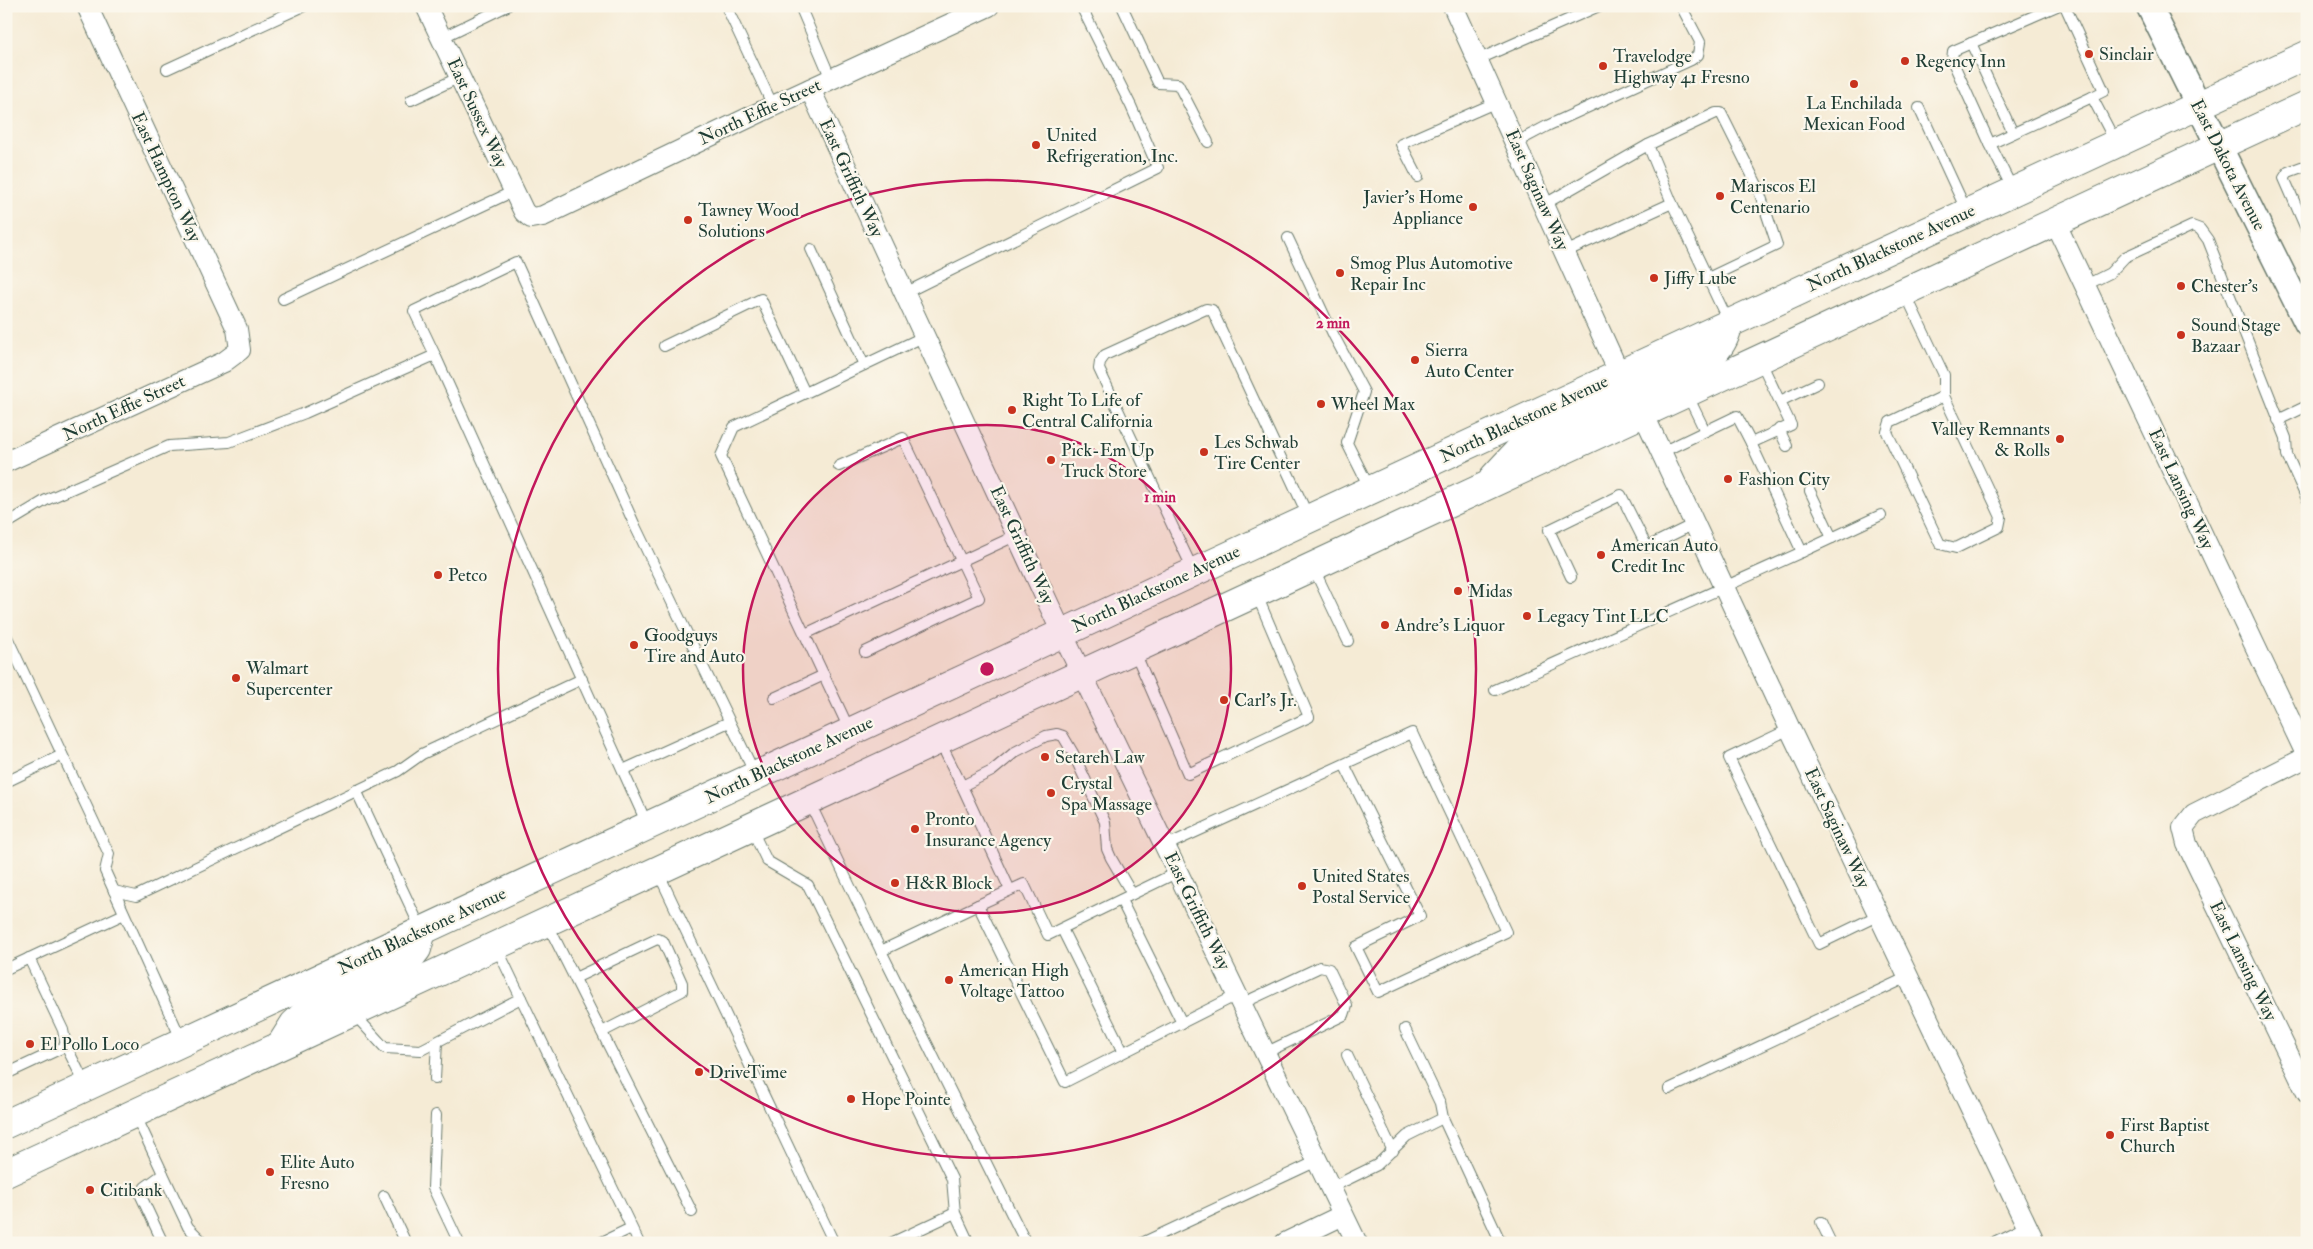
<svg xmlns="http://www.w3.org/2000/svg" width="2313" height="1249" viewBox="0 0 2313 1249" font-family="'IM FELL Double Pica',serif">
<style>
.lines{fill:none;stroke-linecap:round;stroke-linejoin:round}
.service-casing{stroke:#6a7a6c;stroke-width:12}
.minor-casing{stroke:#6a7a6c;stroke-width:22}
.tertiary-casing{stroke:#6a7a6c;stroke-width:28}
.primary-casing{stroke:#6a7a6c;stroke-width:30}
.service{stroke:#fff;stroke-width:10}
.minor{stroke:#fff;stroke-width:20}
.tertiary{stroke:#fff;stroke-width:25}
.primary{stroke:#fff;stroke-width:28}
.ring{fill:none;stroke:#c2185b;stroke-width:2.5}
.poi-dot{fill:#c8321e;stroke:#fbf7ec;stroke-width:2}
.labels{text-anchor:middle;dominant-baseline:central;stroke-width:4.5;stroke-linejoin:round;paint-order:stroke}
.poi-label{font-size:18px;fill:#1f3d34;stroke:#fbf7ec;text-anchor:start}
.street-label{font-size:18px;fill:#1f3d34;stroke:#fbf7ec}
.centre{fill:#c2185b;stroke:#fbf7ec;stroke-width:2.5}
.ring-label{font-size:15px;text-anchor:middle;font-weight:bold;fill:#c2185b;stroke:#fbf7ec;stroke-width:4.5;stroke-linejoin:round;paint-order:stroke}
</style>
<rect width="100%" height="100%" fill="#fbf7ec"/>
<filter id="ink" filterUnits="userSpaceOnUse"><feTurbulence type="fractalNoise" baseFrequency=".02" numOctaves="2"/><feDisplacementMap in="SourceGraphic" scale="10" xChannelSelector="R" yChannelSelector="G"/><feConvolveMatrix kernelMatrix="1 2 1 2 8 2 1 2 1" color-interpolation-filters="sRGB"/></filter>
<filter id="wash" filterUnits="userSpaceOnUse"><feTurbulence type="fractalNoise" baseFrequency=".0096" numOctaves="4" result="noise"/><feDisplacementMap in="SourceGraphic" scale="20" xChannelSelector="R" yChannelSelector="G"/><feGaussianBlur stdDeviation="1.12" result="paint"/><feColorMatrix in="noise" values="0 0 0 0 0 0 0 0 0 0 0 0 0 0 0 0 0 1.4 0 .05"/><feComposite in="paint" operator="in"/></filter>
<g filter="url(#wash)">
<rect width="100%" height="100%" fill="#f5ebd5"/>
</g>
<g filter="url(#ink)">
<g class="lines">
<defs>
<g id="service">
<polyline points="726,6 773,106"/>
<polyline points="800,6 831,79"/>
<polyline points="1122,6 1158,83 1178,84 1208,142"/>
<polyline points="2057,6 1953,51 1952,60 1990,144 2092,97 2116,143"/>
<polyline points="2065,6 2104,91 2092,97"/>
<polyline points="441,38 507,6"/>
<polyline points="1971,43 2013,133"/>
<polyline points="1477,60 1599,6"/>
<polyline points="167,69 304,6"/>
<polyline points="411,100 460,77"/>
<polyline points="1919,108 1967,212"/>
<polyline points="1515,143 1547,126 1691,60 1698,55 1700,42 1681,6"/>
<polyline points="1990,144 2013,190"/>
<polyline points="1648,145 1672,203 1729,323"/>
<polyline points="2307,165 2288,172 2284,178 2307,231"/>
<polyline points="1418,177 1401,144 1497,102"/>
<polyline points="1543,205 1648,145 1716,113 1721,113 1757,185 1777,245 1708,278"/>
<polyline points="1288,238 1334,336 1364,392 1347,443 1370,489"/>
<polyline points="811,249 864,365"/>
<polyline points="1565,252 1672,203"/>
<polyline points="2084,286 2110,273 2125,257 2192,226 2200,229 2208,240 2286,438 2287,455 2307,499"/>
<polyline points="905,293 1158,168 1131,106 1081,6"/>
<polyline points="1905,293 1944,375 1944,396 1890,422 1887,432 1940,544 1956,548 1999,527 2001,517 1944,396"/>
<polyline points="283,299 514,191"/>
<polyline points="664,346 761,299 805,393"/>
<polyline points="435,355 414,311 516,262 636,528 755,774"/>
<polyline points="1760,360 1791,425 1751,443 1802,552 1881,515"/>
<polyline points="1687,394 1705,431"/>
<polyline points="1780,401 1818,383"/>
<polyline points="2278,420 2307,406"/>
<polyline points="1779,429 1787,446"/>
<polyline points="1662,452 1737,416 1751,443"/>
<polyline points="839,466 903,438 979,598 865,652"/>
<polyline points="1810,491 1832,538"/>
<polyline points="6,524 46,500 169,446 229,442 305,413 435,355 647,824"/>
<polyline points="1313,567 1348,641"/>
<polyline points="1194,572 1099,369 1100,362 1105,355 1206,309 1212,310 1309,518"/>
<polyline points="1571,577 1549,530 1621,495 1647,547 1694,524"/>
<polyline points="805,634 1017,535"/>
<polyline points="6,635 109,854 105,871 182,1041"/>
<polyline points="1134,650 1188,774 1309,717 1256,593"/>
<polyline points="1495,690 1802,552"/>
<polyline points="774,698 824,675"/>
<polyline points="1790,729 1729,758 1819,944 1879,915"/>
<polyline points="850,731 721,456 734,427 925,336"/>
<polyline points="939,740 962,786 992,771 1015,752 1046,736 1057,734 1063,736 1073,753 1105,822 1107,849 1111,858 1132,894"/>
<polyline points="623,770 729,722"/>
<polyline points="6,782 62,755"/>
<polyline points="962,786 1010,890"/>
<polyline points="356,790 421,929"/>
<polyline points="809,801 881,951"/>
<polyline points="751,828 767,861 808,885 952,1179 955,1213 969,1243"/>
<polyline points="1165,846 1412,733 1506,932 1378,992 1356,947 1420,916 1344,764"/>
<polyline points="658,872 834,1243"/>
<polyline points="114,891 136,896 398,771 422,754 582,679"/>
<polyline points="1121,900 1182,1023"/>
<polyline points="978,905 1024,884 1048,935 1178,872"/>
<polyline points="547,923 692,1212"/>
<polyline points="1062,929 1123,1052"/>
<polyline points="29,958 63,1030 66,1046 86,1086"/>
<polyline points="6,969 124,914"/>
<polyline points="575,978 657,939 663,941 682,983 682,991 602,1032"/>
<polyline points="521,998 639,1243"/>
<polyline points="1241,1004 1320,967 1329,969 1347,1006 1344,1015 1265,1053"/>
<polyline points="353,1013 385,1048 421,1050 521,998 496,946"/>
<polyline points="1347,1055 1393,1151"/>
<polyline points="6,1074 66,1046"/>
<polyline points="435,1079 437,1042"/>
<polyline points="1669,1089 1908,977"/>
<polyline points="135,1114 188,1227 204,1243"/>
<polyline points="436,1115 433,1188 459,1243"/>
<polyline points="1443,1118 1501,1243"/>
<polyline points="1330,1188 1377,1165 1407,1136 1443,1118 1440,1103 1405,1029"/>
<polyline points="384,1196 406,1243"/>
<polyline points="1821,1222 1831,1243"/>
<polyline points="163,1243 141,1196 145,1187 163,1174"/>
<polyline points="600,1243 631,1228"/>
<polyline points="891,1243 955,1213"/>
<polyline points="1026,1243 881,951 978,905 1065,1082 1237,995"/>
<polyline points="1142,1243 1317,1161"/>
<polyline points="1992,1243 2027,1226"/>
</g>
<g id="minor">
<polyline points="426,6 514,191 524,212 531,218 543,216 773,106 989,6"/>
<polyline points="1453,6 1620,375"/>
<polyline points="810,89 1062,633 1357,1243"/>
<polyline points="2055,222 2307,756"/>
<polyline points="1643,413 1790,729 2035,1243"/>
<polyline points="6,462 224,362 240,350 237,329 87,6"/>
<polyline points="2307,757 2194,814 2183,828 2187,844 2307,1093"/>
<polyline points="1285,1243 1343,1215"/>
</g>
<polyline id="tertiary" points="2149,6 2307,323"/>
<g id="primary">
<path d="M1643 413 1639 400C1644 371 1698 369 1715 351 1723 343 1726 334 1729 323"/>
<polyline points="1494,477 1521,448 1614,400 1622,388 1620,375"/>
<polyline points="282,1043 294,1024 314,1005 407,962 417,949 422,931"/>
<polyline points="6,1124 2307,55"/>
<polyline points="6,1173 2307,105"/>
</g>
</defs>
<!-- service casing -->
<use href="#service" class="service-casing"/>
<!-- minor casing -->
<use href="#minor" class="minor-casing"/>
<!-- tertiary casing -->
<use href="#tertiary" class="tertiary-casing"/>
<!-- primary casing -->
<use href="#primary" class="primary-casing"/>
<!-- service -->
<use href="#service" class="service"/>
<!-- minor -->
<use href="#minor" class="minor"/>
<!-- tertiary -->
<use href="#tertiary" class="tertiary"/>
<!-- primary -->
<use href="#primary" class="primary"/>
</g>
</g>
<!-- distance rings -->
<circle cx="987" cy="669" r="244" fill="#c2185b" fill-opacity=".12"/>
<g class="ring">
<circle cx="987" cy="669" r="244"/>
<circle cx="987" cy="669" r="489"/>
</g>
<!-- markers -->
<g class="poi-dot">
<circle cx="2089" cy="54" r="5"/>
<circle cx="1905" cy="61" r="5"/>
<circle cx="1603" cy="66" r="5"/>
<circle cx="1854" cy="84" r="5"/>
<circle cx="1036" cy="145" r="5"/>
<circle cx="1720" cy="196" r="5"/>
<circle cx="1473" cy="207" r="5"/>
<circle cx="688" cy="220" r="5"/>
<circle cx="1340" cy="273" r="5"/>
<circle cx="1654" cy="278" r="5"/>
<circle cx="2181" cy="286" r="5"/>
<circle cx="2181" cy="335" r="5"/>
<circle cx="1415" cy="360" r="5"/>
<circle cx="1321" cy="404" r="5"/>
<circle cx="1012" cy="410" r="5"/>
<circle cx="2060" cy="439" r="5"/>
<circle cx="1204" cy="452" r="5"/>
<circle cx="1051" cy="460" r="5"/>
<circle cx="1728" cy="479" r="5"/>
<circle cx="1601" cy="555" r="5"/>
<circle cx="438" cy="575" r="5"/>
<circle cx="1458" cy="591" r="5"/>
<circle cx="1527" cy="616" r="5"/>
<circle cx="1385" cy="625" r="5"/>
<circle cx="634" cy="645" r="5"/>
<circle cx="236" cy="678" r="5"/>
<circle cx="1224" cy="700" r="5"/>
<circle cx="1045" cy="757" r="5"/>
<circle cx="1051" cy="793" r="5"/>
<circle cx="915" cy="829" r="5"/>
<circle cx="895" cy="883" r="5"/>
<circle cx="1302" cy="886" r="5"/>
<circle cx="949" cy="980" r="5"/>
<circle cx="30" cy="1044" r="5"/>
<circle cx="699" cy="1072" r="5"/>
<circle cx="851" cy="1099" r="5"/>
<circle cx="2110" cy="1135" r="5"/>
<circle cx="270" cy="1172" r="5"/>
<circle cx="90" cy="1190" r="5"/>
</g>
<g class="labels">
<!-- poi labels -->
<g class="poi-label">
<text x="2099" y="54">Sinclair</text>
<text x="1613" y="56">Travelodge<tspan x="1613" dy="21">Highway 41 Fresno</tspan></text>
<text x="1915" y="61">Regency Inn</text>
<text x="1854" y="103" text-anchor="middle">La Enchilada<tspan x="1854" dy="21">Mexican Food</tspan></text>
<text x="1046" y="135">United<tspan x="1046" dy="21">Refrigeration, Inc.</tspan></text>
<text x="1730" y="186">Mariscos El<tspan x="1730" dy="21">Centenario</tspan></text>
<text x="1463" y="197" text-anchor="end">Javier's Home<tspan x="1463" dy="21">Appliance</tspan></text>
<text x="698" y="210">Tawney Wood<tspan x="698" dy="21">Solutions</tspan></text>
<text x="1350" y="263">Smog Plus Automotive<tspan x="1350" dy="21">Repair Inc</tspan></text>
<text x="1664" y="278">Jiffy Lube</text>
<text x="2191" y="286">Chester's</text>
<text x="2191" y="325">Sound Stage<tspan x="2191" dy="21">Bazaar</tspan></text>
<text x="1425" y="350">Sierra<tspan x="1425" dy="21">Auto Center</tspan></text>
<text x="1022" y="400">Right To Life of<tspan x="1022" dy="21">Central California</tspan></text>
<text x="1331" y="404">Wheel Max</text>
<text x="2050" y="429" text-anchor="end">Valley Remnants<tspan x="2050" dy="21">&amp; Rolls</tspan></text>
<text x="1214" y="442">Les Schwab<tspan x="1214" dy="21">Tire Center</tspan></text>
<text x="1061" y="450">Pick-Em Up<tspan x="1061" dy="21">Truck Store</tspan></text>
<text x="1738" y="479">Fashion City</text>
<text x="1611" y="545">American Auto<tspan x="1611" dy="21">Credit Inc</tspan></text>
<text x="448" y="575">Petco</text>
<text x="1468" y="591">Midas</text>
<text x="1537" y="616">Legacy Tint LLC</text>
<text x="1395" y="625">Andre's Liquor</text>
<text x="644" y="635">Goodguys<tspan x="644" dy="21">Tire and Auto</tspan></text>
<text x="246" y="668">Walmart<tspan x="246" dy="21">Supercenter</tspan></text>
<text x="1234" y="700">Carl's Jr.</text>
<text x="1055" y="757">Setareh Law</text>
<text x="1061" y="783">Crystal<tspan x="1061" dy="21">Spa Massage</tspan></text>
<text x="925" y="819">Pronto<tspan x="925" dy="21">Insurance Agency</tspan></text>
<text x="1312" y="876">United States<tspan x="1312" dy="21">Postal Service</tspan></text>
<text x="905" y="883">H&amp;R Block</text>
<text x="959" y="970">American High<tspan x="959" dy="21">Voltage Tattoo</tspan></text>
<text x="40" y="1044">El Pollo Loco</text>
<text x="709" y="1072">DriveTime</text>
<text x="861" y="1099">Hope Pointe</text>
<text x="2120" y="1125">First Baptist<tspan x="2120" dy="21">Church</tspan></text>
<text x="280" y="1162">Elite Auto<tspan x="280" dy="21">Fresno</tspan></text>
<text x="100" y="1190">Citibank</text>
</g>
<!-- street labels -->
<g class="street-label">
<text transform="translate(760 112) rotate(-25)">North Effie Street</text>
<text transform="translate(477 113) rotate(65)">East Sussex Way</text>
<text transform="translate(2228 165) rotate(63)">East Dakota Avenue</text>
<text transform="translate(166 177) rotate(65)">East Hampton Way</text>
<text transform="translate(851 178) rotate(65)">East Griffith Way</text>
<text transform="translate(1537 190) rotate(66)">East Saginaw Way</text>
<text transform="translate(1891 248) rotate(-25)">North Blackstone Avenue</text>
<text transform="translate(124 408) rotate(-25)">North Effie Street</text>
<text transform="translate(1524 419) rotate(-25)">North Blackstone Avenue</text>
<text transform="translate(2181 489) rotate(65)">East Lansing Way</text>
<text transform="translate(1022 545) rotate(65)">East Griffith Way</text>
<text transform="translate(1156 589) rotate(-25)">North Blackstone Avenue</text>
<text transform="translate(789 760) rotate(-25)">North Blackstone Avenue</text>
<text transform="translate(1837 828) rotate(65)">East Saginaw Way</text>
<text transform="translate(1197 911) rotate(64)">East Griffith Way</text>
<text transform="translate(422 931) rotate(-25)">North Blackstone Avenue</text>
<text transform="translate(2243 961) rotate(64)">East Lansing Way</text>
</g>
</g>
<circle cx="987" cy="669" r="8" class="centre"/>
<g class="ring-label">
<text x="1333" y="328">2 min</text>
<text x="1160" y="502">1 min</text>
</g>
<!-- margin -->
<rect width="2313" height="1249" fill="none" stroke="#fbf7ec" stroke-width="25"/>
</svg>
